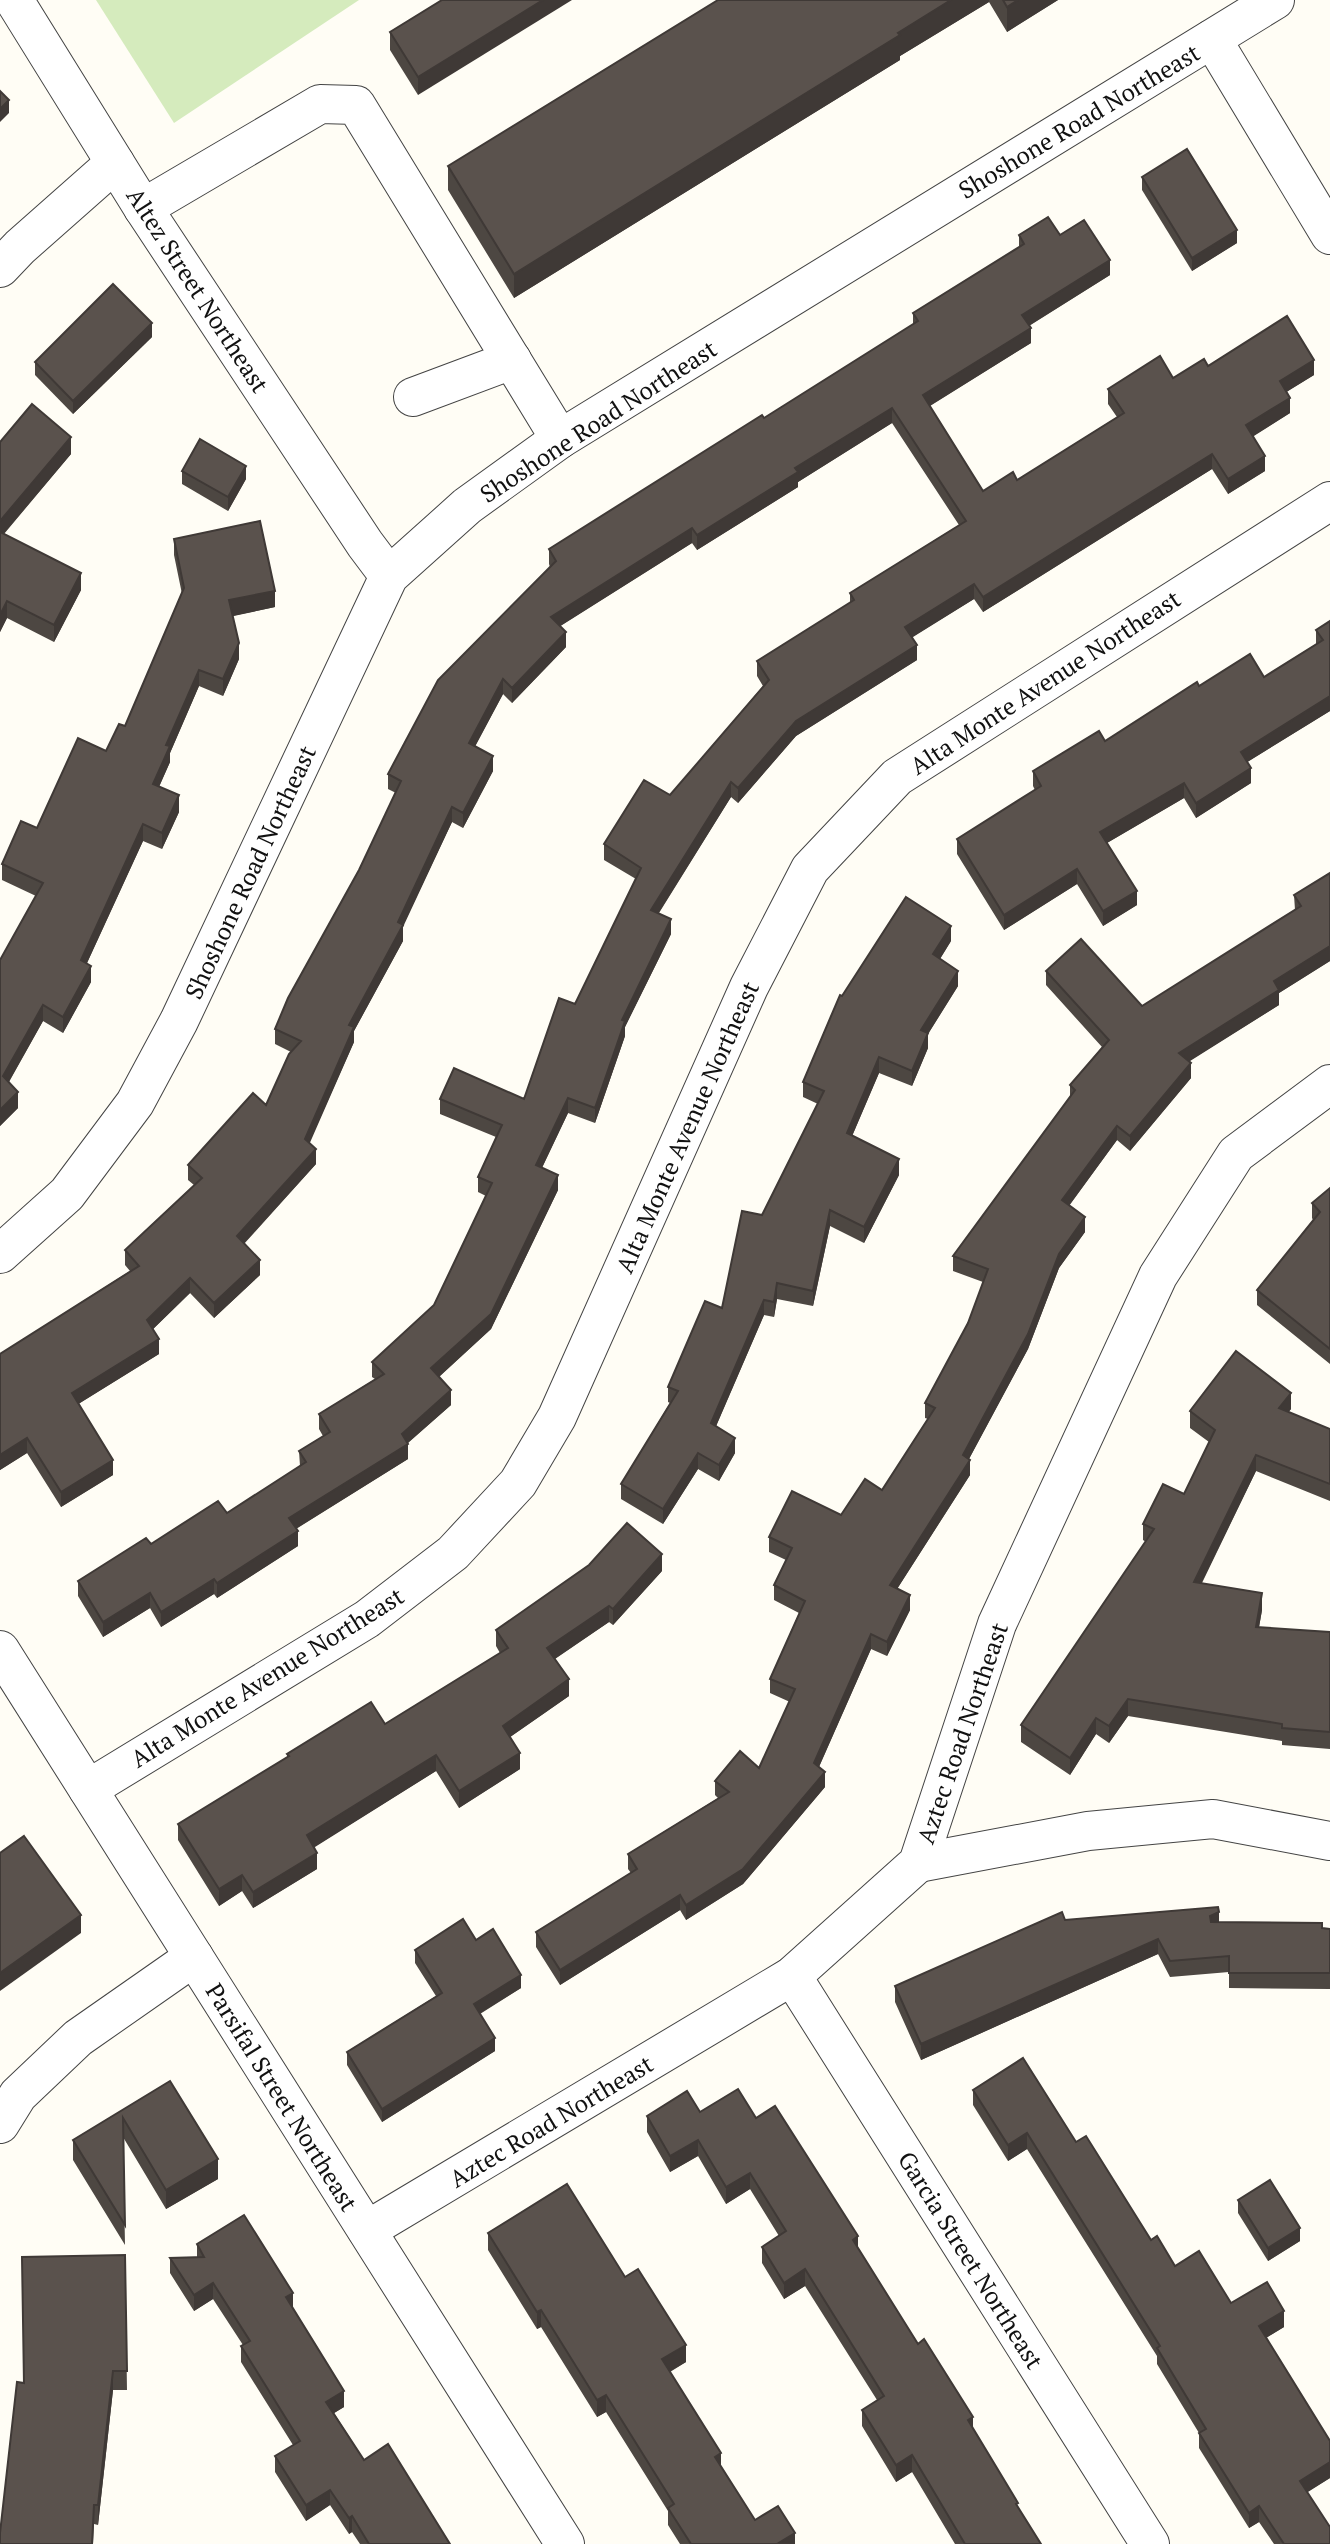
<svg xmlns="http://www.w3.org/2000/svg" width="1330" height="2544" viewBox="0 0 1330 2544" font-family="'PT Serif',serif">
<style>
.green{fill:#d5ebbd}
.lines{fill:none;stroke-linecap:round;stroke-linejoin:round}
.minor-casing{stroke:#444;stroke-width:40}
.minor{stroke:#fff;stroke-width:38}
.wall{fill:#4d4742}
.shaded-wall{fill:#3f3936}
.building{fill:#5a524d;stroke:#3f3936;stroke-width:2}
.labels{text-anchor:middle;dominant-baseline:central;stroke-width:7;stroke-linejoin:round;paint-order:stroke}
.street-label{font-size:24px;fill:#111;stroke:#fff}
</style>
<rect width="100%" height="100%" fill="#fffdf5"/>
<!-- green -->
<polygon class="green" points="96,0 359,0 174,123"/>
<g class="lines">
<defs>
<g id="minor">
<polyline points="14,0 143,208 365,544 389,576"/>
<polyline points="1212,39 1330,235"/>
<polyline points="143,208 320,104 356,105 560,439"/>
<polyline points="0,268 20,247 115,163"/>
<polyline points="413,397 512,360"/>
<polyline points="0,1254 67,1194 135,1103 179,1021 389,576 467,506 560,439 1275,0"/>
<polyline points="0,1650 565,2544"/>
<polyline points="88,1789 367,1619 453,1553 518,1483 557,1417 749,987 810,869 897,777 1330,501"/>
<polyline points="918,1863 1088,1831 1213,1819 1330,1841"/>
<polyline points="792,1976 1150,2544"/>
<polyline points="0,2124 18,2095 78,2038 194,1957"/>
<polyline points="367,2230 792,1976 918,1863 997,1624 1158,1276 1236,1154 1330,1084"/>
</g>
</defs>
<!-- minor casing -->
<use href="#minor" class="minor-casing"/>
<!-- minor -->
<use href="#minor" class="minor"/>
</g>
<!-- wall -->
<g class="wall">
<polygon points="442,0 418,95 390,50 390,32"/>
<polygon points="718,0 1058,0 1007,32 989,2 900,56 900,60 514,298 448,190 448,166"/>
<polygon points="1142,177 1237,243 1192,271 1142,190"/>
<polygon points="1019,235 1060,235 1110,275 1029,326 1031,343 930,406 983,491 1017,480 1117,417 1108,404 1108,389 1173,378 1208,366 1314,375 1286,392 1290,413 1253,436 1265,471 1228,494 1212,469 983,612 974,599 912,637 917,660 796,736 738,803 731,797 659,913 671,934 625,1027 625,1036 595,1123 568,1113 542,1168 558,1190 491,1329 439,1377 451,1405 408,1443 408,1459 296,1529 298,1546 217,1598 214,1594 161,1627 150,1608 103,1637 78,1596 78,1581 151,1544 227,1513 300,1466 299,1451 323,1436 319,1429 319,1414 375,1379 372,1377 372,1362 434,1305 486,1196 478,1192 478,1177 496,1137 440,1114 440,1099 524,1099 575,1004 636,879 604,860 604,844 670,795 763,686 757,676 757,661 850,603 850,593 959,525 892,423 798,482 798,487 697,550 692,543 560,626 566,647 512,703 503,694 475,746 493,771 463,828 452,822 403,925 403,941 354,1031 354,1042 309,1143 316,1164 244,1244 260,1275 214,1318 190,1293 153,1329 159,1354 78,1404 113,1475 61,1507 27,1453 0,1470 0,1354 130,1271 125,1265 125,1250 194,1185 188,1180 188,1165 266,1105 291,1052 275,1044 275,1029 359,870 396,793 388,789 388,774 550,567 549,564 549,549 764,418 913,325 913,313 1019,247"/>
<polygon points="152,337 73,414 35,375 35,362"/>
<polygon points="0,442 71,454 4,534 81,590 54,642 7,618 0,632"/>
<polygon points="182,471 246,479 228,511 182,484"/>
<polygon points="174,539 275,607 232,616 239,659 223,696 199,686 170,753 170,762 159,787 179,812 162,849 143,841 87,963 91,982 63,1033 43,1021 9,1082 18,1108 0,1126 0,960 36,896 2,880 2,864 37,828 106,751 125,726 182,594 174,555"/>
<polygon points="1330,621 1330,711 1247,762 1251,783 1196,818 1184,798 1107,843 1137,905 1103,926 1077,884 1004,930 957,854 957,839 1035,790 1033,786 1033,771 1105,741 1199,686 1264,677 1316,645 1316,630"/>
<polygon points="1330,873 1330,961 1279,993 1279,1005 1189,1061 1191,1078 1130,1151 1117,1140 1069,1206 1085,1232 1059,1268 1028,1349 969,1459 970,1475 897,1589 910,1610 887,1656 871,1649 819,1767 825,1787 743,1884 686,1920 680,1910 560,1985 536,1947 536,1932 631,1873 628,1869 628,1854 718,1798 715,1795 715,1781 759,1768 790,1702 770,1693 770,1679 799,1613 774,1600 774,1585 786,1560 769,1552 769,1537 841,1515 882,1490 928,1419 925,1418 925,1403 968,1323 983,1282 953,1271 953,1256 1070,1098 1070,1085 1102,1047 1046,985 1046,971 1142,1006 1295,910 1294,895"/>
<polygon points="951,941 940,959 958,986 928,1034 928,1048 912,1086 879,1073 852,1136 899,1175 864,1243 830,1226 813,1306 777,1299 774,1317 764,1315 716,1426 735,1453 719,1481 698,1469 663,1524 621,1499 621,1484 670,1403 668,1402 668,1387 722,1308 762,1215 818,1104 803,1097 803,1082 842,996"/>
<polygon points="1330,1188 1330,1364 1257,1305 1257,1290 1313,1220 1312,1218 1312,1203"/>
<polygon points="1291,1409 1288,1412 1330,1429 1330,1501 1256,1471 1202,1583 1262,1610 1259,1627 1330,1632 1330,1749 1282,1745 1282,1741 1128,1716 1109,1743 1096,1734 1070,1775 1021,1742 1021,1725 1146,1542 1143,1540 1143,1524 1184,1494 1209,1442 1190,1428 1190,1411"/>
<polygon points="662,1571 613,1625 609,1622 555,1659 569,1696 510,1737 520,1769 459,1808 436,1771 314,1847 317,1869 253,1908 242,1891 219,1906 178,1840 178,1824 287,1757 287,1754 385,1724 500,1653 496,1646 496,1630"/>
<polygon points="1065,1920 1219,1922 1330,1929 1330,1989 1229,1988 1229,1972 1170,1977 1158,1954 921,2060 895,2002 895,1986"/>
<polygon points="476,1940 521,1988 480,2014 495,2051 382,2122 347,2065 347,2052 436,1996 415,1963 415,1950"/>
<polygon points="170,2081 218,2179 166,2209 123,2137 125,2245 73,2160 73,2140"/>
<polygon points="973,2090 1076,2142 1151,2240 1175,2266 1231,2303 1284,2327 1266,2338 1330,2441 1330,2478 1307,2492 1330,2544 1274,2544 1259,2522 1249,2528 1199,2448 1199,2433 1157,2364 1157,2356 1027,2149 1008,2161 973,2105"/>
<polygon points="700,2112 756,2118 858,2248 918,2344 973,2428 1018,2507 1041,2544 955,2544 912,2472 896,2482 862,2426 862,2410 877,2400 805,2286 784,2299 762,2263 762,2247 779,2236 750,2189 726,2204 698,2156 670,2172 647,2132 647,2116"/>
<polygon points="1238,2200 1300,2241 1268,2261 1238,2213"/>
<polygon points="488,2233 625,2277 686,2362 670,2372 721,2466 755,2520 795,2544 680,2544 668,2525 668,2511 606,2412 597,2417 541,2327 537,2329 488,2250"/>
<polygon points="197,2244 293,2309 344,2407 334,2413 364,2460 450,2544 360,2544 352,2532 349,2534 330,2505 306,2521 275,2472 275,2456 293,2445 241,2362 241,2346 243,2345 213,2299 194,2311 170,2273 170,2258 197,2257"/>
<polygon points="125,2255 127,2390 113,2390 98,2525 94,2524 93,2544 0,2544 24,2383"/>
</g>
<!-- shaded-wall -->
<g class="shaded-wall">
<polygon points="543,0 572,0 418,95 418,77"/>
<polygon points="951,0 989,0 989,2 900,56 900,60 514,298 514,274"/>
<polygon points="1018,0 1058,0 1007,32 1007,7"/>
<polygon points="9,100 9,113 0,122 0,109"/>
<polygon points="1237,230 1237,243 1192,271 1192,258"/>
<polygon points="1110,260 1110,275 1022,330 1022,315"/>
<polygon points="152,323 152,337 73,414 73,401"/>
<polygon points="1031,328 1031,343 923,410 923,395"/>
<polygon points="1314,360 1314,375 1280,396 1280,381"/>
<polygon points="1290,398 1290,413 1246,441 1246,425"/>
<polygon points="892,408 892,423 798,482 798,487 697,550 697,535 795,468"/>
<polygon points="71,437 71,454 0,538 0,521"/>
<polygon points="1212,454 1212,469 983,612 983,597"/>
<polygon points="1265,456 1265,471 1228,494 1228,479"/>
<polygon points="246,466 246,479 228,511 228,497"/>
<polygon points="692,528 692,543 551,632 551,617"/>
<polygon points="81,573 81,590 54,642 54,625"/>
<polygon points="974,584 974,599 905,642 905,627"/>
<polygon points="275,591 275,607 229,617 229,600"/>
<polygon points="7,601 7,618 0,632 0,615"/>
<polygon points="566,632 566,647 512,703 512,688"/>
<polygon points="239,643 239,659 223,696 223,679"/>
<polygon points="917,645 917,660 796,736 738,803 738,788 796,721"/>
<polygon points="199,670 199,686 170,753 170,762 153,800 153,784 166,745"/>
<polygon points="503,679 503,694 469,758 469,743"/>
<polygon points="1330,696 1330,711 1241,766 1241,752"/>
<polygon points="493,756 493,771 463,828 463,813"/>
<polygon points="1251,768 1251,783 1196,818 1196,803"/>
<polygon points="731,782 731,797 651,925 651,910"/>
<polygon points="1184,783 1184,798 1100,847 1100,832"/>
<polygon points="179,795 179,812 162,849 162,833"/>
<polygon points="452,807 452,822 403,927 403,925 403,941 354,1031 354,1042 305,1154 305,1139 349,1025"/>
<polygon points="143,824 143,841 81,976 81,960"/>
<polygon points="1077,869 1077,884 1004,930 1004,915"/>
<polygon points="1137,891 1137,905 1103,926 1103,911"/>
<polygon points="671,919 671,934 625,1027 625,1036 595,1123 595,1108 622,1020"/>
<polygon points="951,926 951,941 933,970 933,954"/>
<polygon points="1330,946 1330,961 1279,993 1279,1005 1179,1068 1179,1053 1274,981"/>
<polygon points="91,966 91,982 63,1033 63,1017"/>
<polygon points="958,971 958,986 928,1034 928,1048 912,1086 912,1071 921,1030"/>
<polygon points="43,1005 43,1021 3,1092 3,1076"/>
<polygon points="879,1057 879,1073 847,1148 847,1133"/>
<polygon points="1191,1063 1191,1078 1130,1151 1130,1136"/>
<polygon points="18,1092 18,1108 0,1126 0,1110"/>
<polygon points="568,1098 568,1113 536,1180 536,1165"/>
<polygon points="1117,1126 1117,1140 1062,1215 1062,1200"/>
<polygon points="316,1149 316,1164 237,1251 237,1236"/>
<polygon points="899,1159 899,1175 864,1243 864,1227"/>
<polygon points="558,1175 558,1190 491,1329 431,1384 431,1368"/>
<polygon points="830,1210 830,1226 813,1306 813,1291"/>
<polygon points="1085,1217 1085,1232 1059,1268 1028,1349 963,1470 963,1455 1059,1254"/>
<polygon points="260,1260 260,1275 214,1318 214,1303"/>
<polygon points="190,1278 190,1293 147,1335 147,1320"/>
<polygon points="777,1283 777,1299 774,1317 774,1302"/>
<polygon points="764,1300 764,1315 711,1438 711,1423"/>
<polygon points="159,1339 159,1354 72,1408 72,1393"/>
<polygon points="451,1390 451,1405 403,1447 408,1444 408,1459 289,1533 289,1518 402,1434"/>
<polygon points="1291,1393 1291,1409 1279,1425 1279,1408"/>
<polygon points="27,1438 27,1453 0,1470 0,1455"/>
<polygon points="735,1438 735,1453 719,1481 719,1465"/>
<polygon points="698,1453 698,1469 663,1524 663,1509"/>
<polygon points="1256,1455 1256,1471 1194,1598 1194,1582"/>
<polygon points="113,1460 113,1475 61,1507 61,1492"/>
<polygon points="970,1460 970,1475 890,1600 890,1585"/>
<polygon points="298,1531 298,1546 217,1598 217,1583"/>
<polygon points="662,1554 662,1571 613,1625 613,1609"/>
<polygon points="214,1579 214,1594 161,1627 161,1612"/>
<polygon points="150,1593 150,1608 103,1637 103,1622"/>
<polygon points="1262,1593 1262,1610 1256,1644 1256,1627"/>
<polygon points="910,1595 910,1610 887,1656 887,1642"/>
<polygon points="609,1606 609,1622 547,1664 547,1648"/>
<polygon points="871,1634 871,1649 814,1778 814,1763"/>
<polygon points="569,1679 569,1696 503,1742 503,1726"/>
<polygon points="1128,1699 1128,1716 1109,1743 1109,1726"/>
<polygon points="1096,1718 1096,1734 1070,1775 1070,1758"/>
<polygon points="520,1753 520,1769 459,1808 459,1791"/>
<polygon points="436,1755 436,1771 307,1852 307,1835"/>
<polygon points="825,1772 825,1787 743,1884 686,1920 686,1905"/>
<polygon points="317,1853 317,1869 253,1908 253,1892"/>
<polygon points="242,1875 242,1891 219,1906 219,1889"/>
<polygon points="680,1895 680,1910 560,1985 560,1970"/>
<polygon points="1219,1912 1219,1927 1210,1931 1210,1916"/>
<polygon points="81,1915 81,1933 0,1991 0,1973"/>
<polygon points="1158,1939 1158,1954 921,2060 921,2044"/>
<polygon points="521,1975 521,1988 474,2017 474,2004"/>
<polygon points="495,2038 495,2051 382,2122 382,2109"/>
<polygon points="1027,2133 1027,2149 1008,2161 1008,2145"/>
<polygon points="698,2140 698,2156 670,2172 670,2156"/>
<polygon points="218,2159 218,2179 166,2209 166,2190"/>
<polygon points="750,2173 750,2189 726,2204 726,2187"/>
<polygon points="1300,2228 1300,2241 1268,2261 1268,2248"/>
<polygon points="858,2236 858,2253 853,2240"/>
<polygon points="805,2269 805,2286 784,2299 784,2283"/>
<polygon points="213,2283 213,2299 194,2311 194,2295"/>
<polygon points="293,2293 293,2309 286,2297"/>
<polygon points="541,2310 541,2327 537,2329 537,2312"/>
<polygon points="1284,2311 1284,2327 1259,2342 1259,2326"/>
<polygon points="686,2345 686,2362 662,2376 662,2359"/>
<polygon points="113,2371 113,2390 98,2525 98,2505"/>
<polygon points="344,2391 344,2407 326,2418 326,2402"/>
<polygon points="606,2395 606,2412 597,2417 597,2400"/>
<polygon points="973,2417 973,2434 968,2420"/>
<polygon points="721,2453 721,2470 715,2457"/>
<polygon points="912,2455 912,2472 896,2482 896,2465"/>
<polygon points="1330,2462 1330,2478 1300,2497 1300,2481"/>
<polygon points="330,2490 330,2505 306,2521 306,2505"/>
<polygon points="1259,2506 1259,2522 1249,2528 1249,2513"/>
<polygon points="352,2516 352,2532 349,2534 349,2518"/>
<polygon points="795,2533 795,2544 777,2544"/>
</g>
<!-- building -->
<g class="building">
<polygon points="442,0 543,0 418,77 390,32"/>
<polygon points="718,0 951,0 898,33 900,35 514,274 448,166"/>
<polygon points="1003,0 1018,0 1007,7"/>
<polygon points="0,91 9,100 0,109"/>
<polygon points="1187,149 1237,230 1192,258 1142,177"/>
<polygon points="1048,217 1060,235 1084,220 1110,260 1022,315 1031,328 923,395 983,491 1013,472 1017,480 1124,413 1108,389 1160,356 1173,378 1204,359 1208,366 1287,316 1314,360 1280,381 1290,398 1246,425 1265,456 1228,479 1212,454 983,597 974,584 905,627 917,645 796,721 738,788 731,782 651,910 671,919 622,1020 625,1021 595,1108 568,1098 536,1165 558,1175 491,1314 431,1368 451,1390 402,1434 408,1444 289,1518 298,1531 217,1583 214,1579 161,1612 150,1593 103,1622 78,1581 146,1538 151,1544 218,1501 227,1513 306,1462 299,1451 330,1432 319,1414 384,1374 372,1362 434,1305 492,1183 478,1177 502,1125 440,1099 454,1068 524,1099 559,998 575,1004 641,868 604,844 644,780 670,795 769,680 757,661 854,600 850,593 966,521 892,408 795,468 798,472 697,535 692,528 551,617 566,632 512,688 503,679 469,743 493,756 463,813 452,807 398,922 403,925 349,1025 354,1027 305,1139 316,1149 237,1236 260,1260 214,1303 190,1278 147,1320 159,1339 72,1393 113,1460 61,1492 27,1438 0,1455 0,1354 139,1266 125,1250 202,1178 188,1165 253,1093 266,1105 289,1054 301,1041 275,1029 288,998 359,870 401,781 388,774 438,680 556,561 549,549 762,415 764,418 918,321 913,313 1024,244 1019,235"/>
<polygon points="113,284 152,323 73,401 35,362"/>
<polygon points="32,404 71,437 0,521 0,442"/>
<polygon points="200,439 246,466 228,497 182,471"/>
<polygon points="260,521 275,591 229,600 239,643 223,679 199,670 166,745 170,746 153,784 179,795 162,833 143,824 81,960 91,966 63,1017 43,1005 3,1076 18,1092 0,1110 0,960 43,883 2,864 21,821 37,828 78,738 106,751 119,724 125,726 184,588 174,539"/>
<polygon points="0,532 81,573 54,625 7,601 0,615"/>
<polygon points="1330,621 1330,696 1241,752 1251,768 1196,803 1184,783 1100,832 1137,891 1103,911 1077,869 1004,915 957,839 1041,786 1033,771 1099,731 1105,741 1197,682 1199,686 1250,654 1264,677 1323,640 1316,630"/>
<polygon points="1330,873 1330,946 1274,981 1279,990 1179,1053 1191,1063 1130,1136 1117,1126 1062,1200 1085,1217 1059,1254 1028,1334 963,1455 970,1460 890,1585 910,1595 887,1642 871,1634 814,1763 825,1772 743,1869 686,1905 680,1895 560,1970 536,1932 637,1869 628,1854 729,1792 715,1781 740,1751 759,1768 795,1689 770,1679 805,1601 774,1585 792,1548 769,1537 792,1491 841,1515 865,1479 882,1490 935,1408 925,1403 968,1323 988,1269 953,1256 1075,1090 1070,1085 1109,1040 1046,971 1081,939 1142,1006 1301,906 1294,895"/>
<polygon points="906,897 951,926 933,954 958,971 921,1030 928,1033 912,1071 879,1057 847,1133 899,1159 864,1227 830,1210 813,1291 777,1283 774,1302 764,1300 711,1423 735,1438 719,1465 698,1453 663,1509 621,1484 678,1391 668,1387 705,1301 722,1308 742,1211 762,1215 824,1091 803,1082 840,995 842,996"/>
<polygon points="1330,1188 1330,1349 1257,1290 1320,1212 1312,1203"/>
<polygon points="1236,1351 1291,1393 1279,1408 1330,1429 1330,1484 1256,1455 1194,1582 1262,1593 1256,1627 1330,1632 1330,1732 1282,1728 1282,1724 1128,1699 1109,1726 1096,1718 1070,1758 1021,1725 1154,1529 1143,1524 1163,1484 1184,1494 1215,1430 1190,1411"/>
<polygon points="627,1523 662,1554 613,1609 609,1606 547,1648 569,1679 503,1726 520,1753 459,1791 436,1755 307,1835 317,1853 253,1892 242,1875 219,1889 178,1824 289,1756 287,1754 371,1702 385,1724 508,1648 496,1630 589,1565"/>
<polygon points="24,1836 81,1915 0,1973 0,1853"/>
<polygon points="1218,1907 1219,1912 1210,1916 1211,1922 1322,1923 1322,1928 1330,1929 1330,1973 1229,1973 1229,1956 1170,1961 1158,1939 921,2044 895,1986 1062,1912 1065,1920"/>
<polygon points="463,1919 476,1940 493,1929 521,1975 474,2004 495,2038 382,2109 347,2052 442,1993 415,1950"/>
<polygon points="1023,2058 1076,2142 1086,2136 1151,2240 1157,2236 1175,2266 1199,2251 1231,2303 1267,2282 1284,2311 1259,2326 1330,2441 1330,2462 1300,2481 1330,2527 1330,2544 1284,2544 1259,2506 1249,2513 1199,2433 1206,2429 1157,2348 1160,2346 1027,2133 1008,2145 973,2090"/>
<polygon points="170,2081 218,2159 166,2190 123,2118 125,2225 73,2140"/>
<polygon points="738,2089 756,2118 775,2106 858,2236 853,2240 918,2344 924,2339 973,2417 968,2420 1018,2503 1016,2504 1041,2544 965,2544 912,2455 896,2465 862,2410 884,2396 805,2269 784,2283 762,2247 786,2231 750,2173 726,2187 698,2140 670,2156 647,2116 687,2091 700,2112"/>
<polygon points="1270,2180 1300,2228 1268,2248 1238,2200"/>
<polygon points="567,2184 625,2277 638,2269 686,2345 662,2359 721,2453 715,2457 755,2520 778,2506 795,2533 777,2544 691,2544 668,2508 674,2504 606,2395 597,2400 541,2310 537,2312 488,2233"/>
<polygon points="244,2215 293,2293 286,2297 344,2391 326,2402 364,2460 388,2444 450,2544 369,2544 352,2516 349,2518 330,2490 306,2505 275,2456 300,2441 241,2346 250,2341 213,2283 194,2295 170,2258 204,2257 197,2244"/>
<polygon points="125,2255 127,2371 113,2371 98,2505 94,2505 92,2544 0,2544 0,2533 17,2382 24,2383 22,2257"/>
</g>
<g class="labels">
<!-- street labels -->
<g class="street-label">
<text transform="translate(1079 121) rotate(-31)">Shoshone Road Northeast</text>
<text transform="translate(198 290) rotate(57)">Altez Street Northeast</text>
<text transform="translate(598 421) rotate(-33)">Shoshone Road Northeast</text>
<text transform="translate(1045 682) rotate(-33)">Alta Monte Avenue Northeast</text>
<text transform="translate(250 872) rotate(-65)">Shoshone Road Northeast</text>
<text transform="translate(687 1127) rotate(-66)">Alta Monte Avenue Northeast</text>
<text transform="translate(267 1677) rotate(-32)">Alta Monte Avenue Northeast</text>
<text transform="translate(962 1733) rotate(-71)">Aztec Road Northeast</text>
<text transform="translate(282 2097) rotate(58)">Parsifal Street Northeast</text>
<text transform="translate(551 2121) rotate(-31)">Aztec Road Northeast</text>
<text transform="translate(971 2260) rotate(58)">Garcia Street Northeast</text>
</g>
</g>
</svg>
